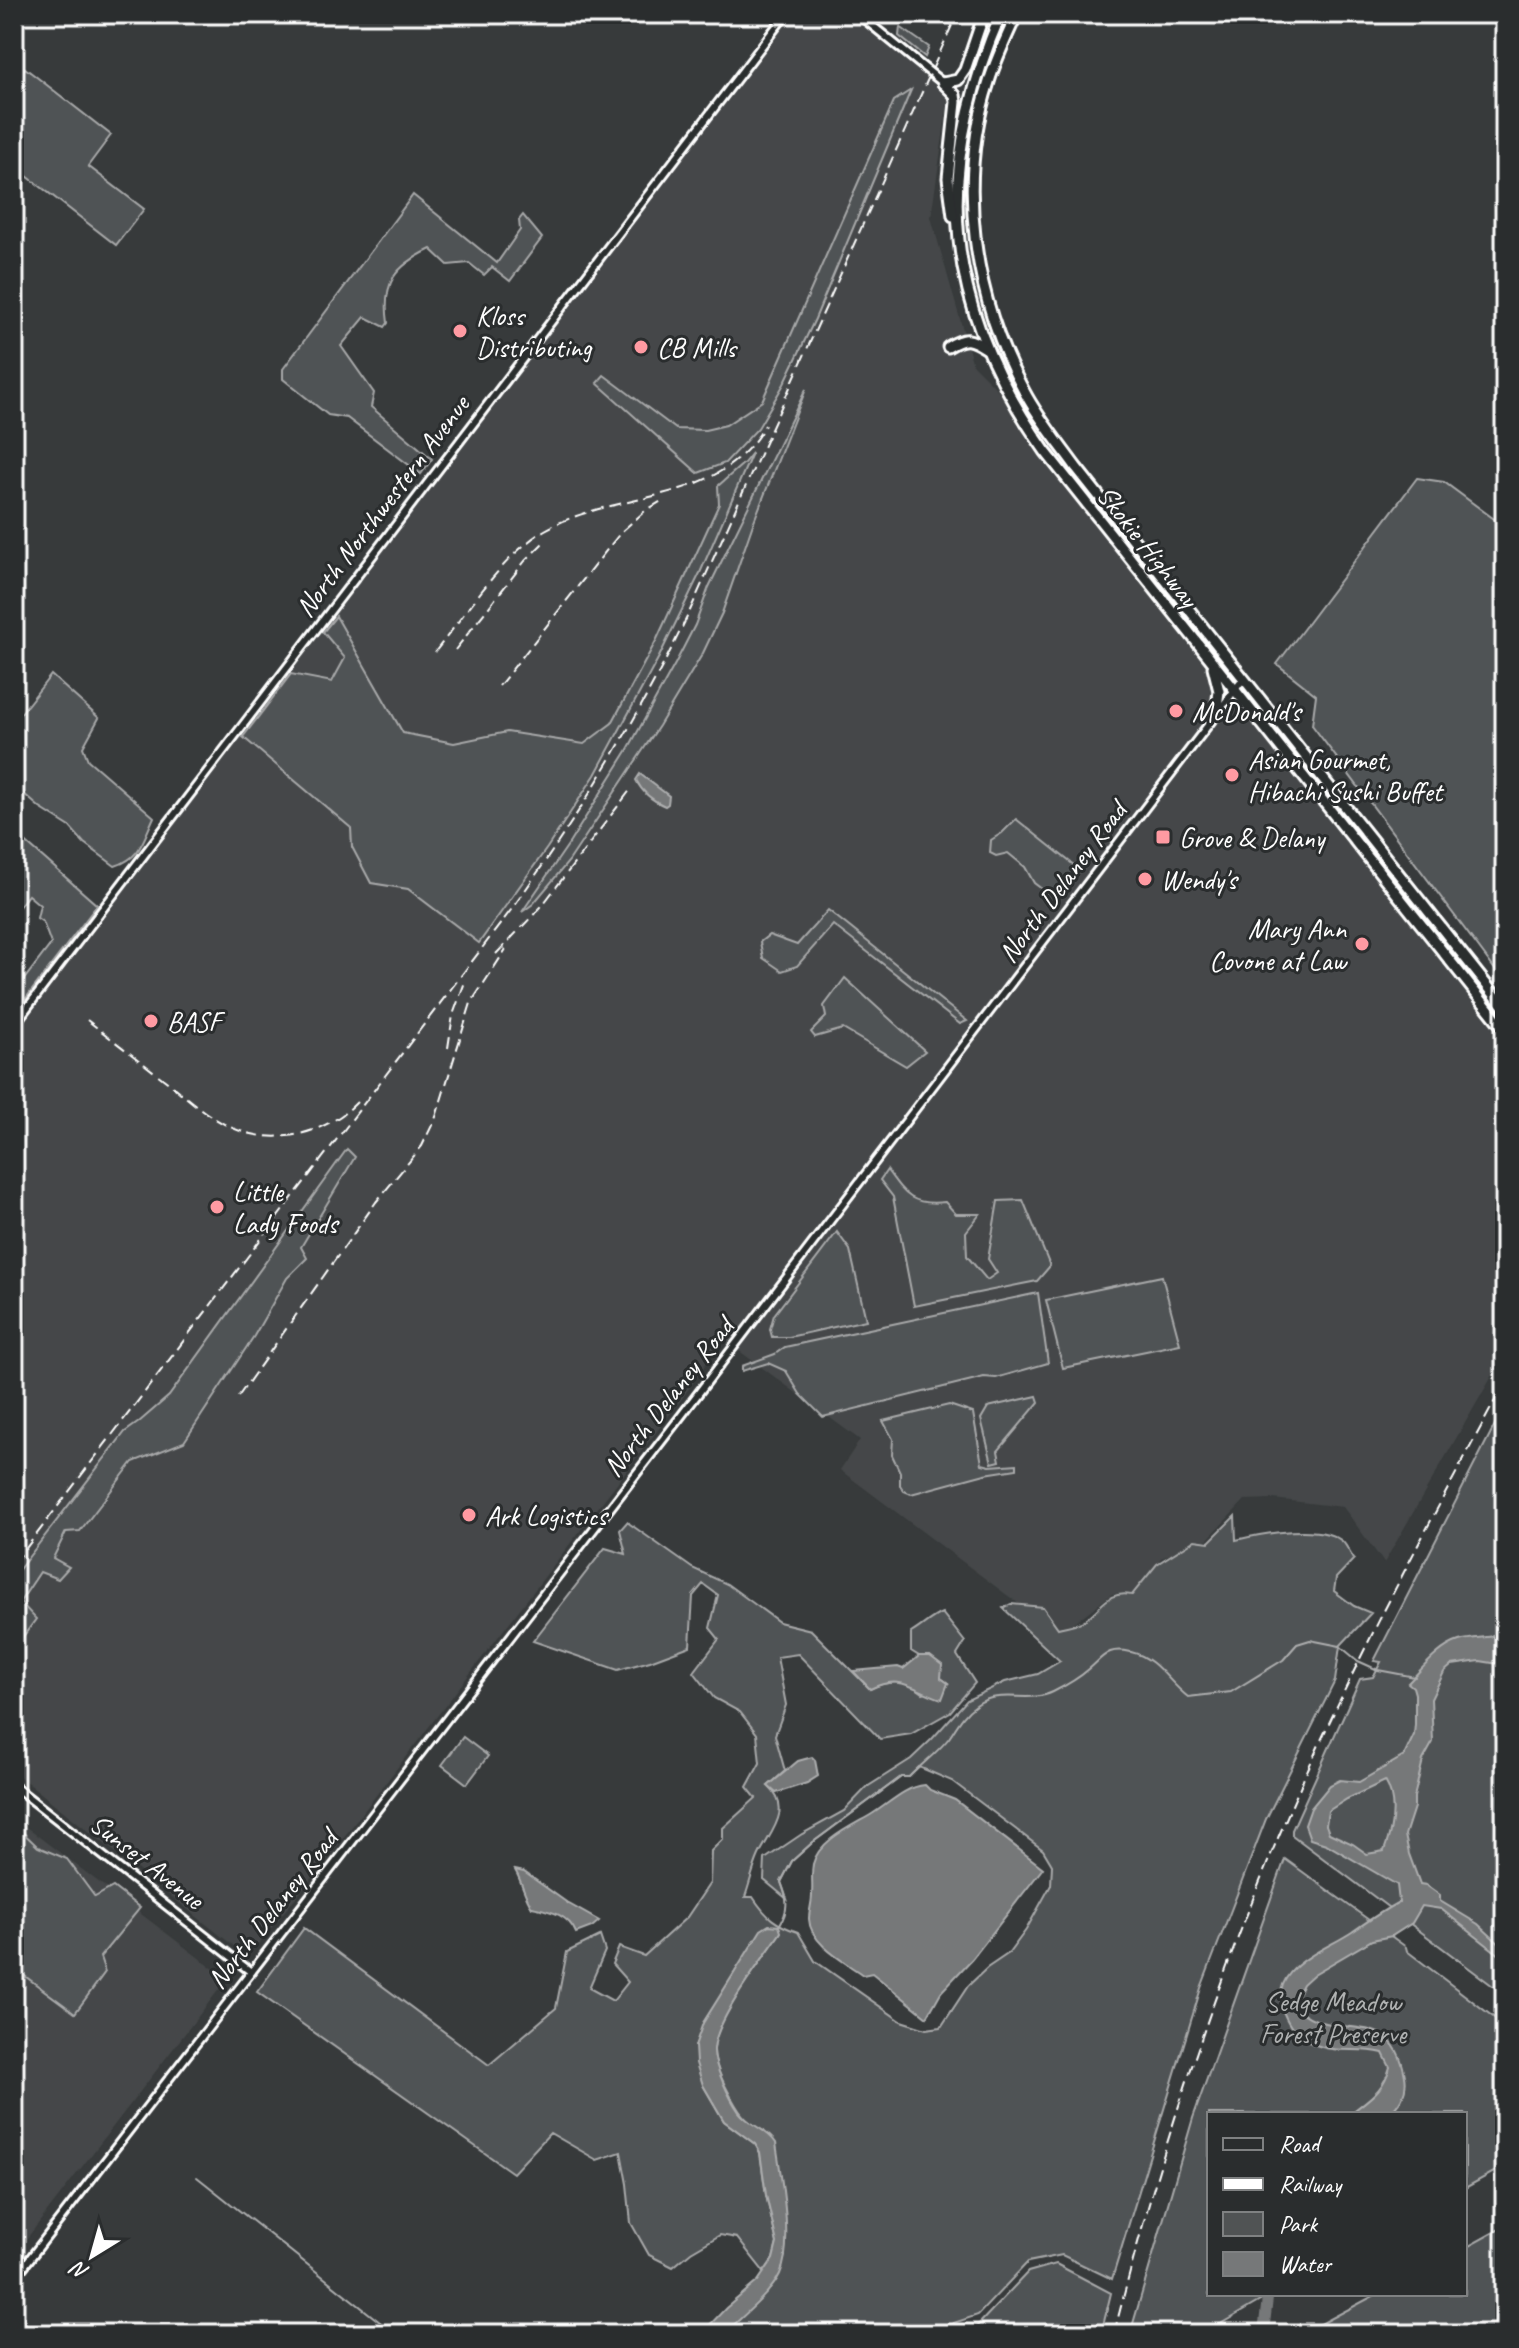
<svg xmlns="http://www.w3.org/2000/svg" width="1519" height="2348" viewBox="0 0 1519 2348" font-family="Caveat,sans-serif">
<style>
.built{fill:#444748}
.green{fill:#505354;stroke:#a8a9aa;stroke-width:2}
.water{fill:#767879;stroke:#adaeaf;stroke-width:2;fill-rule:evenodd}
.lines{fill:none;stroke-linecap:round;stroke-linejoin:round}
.stream{stroke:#adaeaf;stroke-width:2}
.river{stroke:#767879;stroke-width:11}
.tertiary-casing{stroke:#fff;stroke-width:12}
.primary-casing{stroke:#fff;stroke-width:14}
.trunk-casing{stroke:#fff;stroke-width:15}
.tertiary{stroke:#2a2d2e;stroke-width:6}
.primary{stroke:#2a2d2e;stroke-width:8}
.trunk{stroke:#2a2d2e;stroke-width:9}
.rail{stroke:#fff;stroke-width:2;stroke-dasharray:12 6;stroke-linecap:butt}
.poi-dot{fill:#ff9aa2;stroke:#2a2d2e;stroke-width:3}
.labels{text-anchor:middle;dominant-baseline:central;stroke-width:6;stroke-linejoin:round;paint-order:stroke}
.poi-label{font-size:28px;fill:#fff;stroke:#2a2d2e;text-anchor:start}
.street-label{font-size:28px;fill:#fff;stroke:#2a2d2e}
.park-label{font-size:28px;fill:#b0b2b2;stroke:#2a2d2e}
</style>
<rect width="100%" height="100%" fill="#373a3b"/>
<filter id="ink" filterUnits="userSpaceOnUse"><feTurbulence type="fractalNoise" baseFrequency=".0125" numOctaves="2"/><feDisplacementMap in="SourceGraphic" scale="16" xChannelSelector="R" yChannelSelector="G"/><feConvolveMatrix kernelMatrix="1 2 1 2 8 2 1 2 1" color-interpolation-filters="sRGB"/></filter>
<g filter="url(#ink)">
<!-- built -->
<g class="built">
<polygon points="786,14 861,14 951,82 931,217 973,365 1015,407 1505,1030 1505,1354 1384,1563 1343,1507 1273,1499 1245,1500 1208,1539 1161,1558 1138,1593 1112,1594 1059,1634 840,1470 860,1440 723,1339 681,1400 327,1859 255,1948 240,1951 14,1772 14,1022"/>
<polygon points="14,1818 227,1979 14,2255"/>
</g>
<!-- green -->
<g class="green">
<polygon points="900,27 929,47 925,57 899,36"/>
<polygon points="25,68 111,135 88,166 144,209 116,245 14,166 14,82"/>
<polygon points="911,90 815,319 784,384 758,428 725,463 698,473 597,383 604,375 676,429 705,430 726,425 762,401 894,101"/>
<path d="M413 195 497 263 520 230 519 220 523 215 542 238 510 281 492 267 484 275 469 263 448 265 431 249C395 266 382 282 388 323L385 327 365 317 341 346 374 393 371 407 432 459 421 474 347 418 328 415 283 379V369Z"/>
<polygon points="806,389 754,521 722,613 703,653 659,726 569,861 533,904 522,912 570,842 627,751 675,664 695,625 709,587"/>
<polygon points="752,453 700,573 659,657 595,775 547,848 479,943 408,889 371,883 352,847 351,828 243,737 291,674 332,682 345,658 323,632 336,616 403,733 454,743 507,732 584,744 612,723 657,639 719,504 718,486 744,463"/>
<polygon points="1417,478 1444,482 1505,527 1505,983 1312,725 1316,695 1277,664"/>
<path d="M51 675 99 718 83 747 88 760 154 817C143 840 141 858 115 866L84 843 70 827 40 808 14 785V722Z"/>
<polygon points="1016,819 1080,870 1065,892 1047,893 1034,883 1025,867 1008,853 996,856 990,853 991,840 1002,833"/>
<polygon points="14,832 97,905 23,1002 14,1002 14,989 16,990 51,944 43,922 37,918 40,905 28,895 14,913 14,890 17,887 14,884 14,857 22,848 14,840"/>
<polygon points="828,910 967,1021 960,1024 833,925 797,966 782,971 763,958 760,942 769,935 797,945"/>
<polygon points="845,978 925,1051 906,1066 843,1029 815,1037 811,1032 826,1017 824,1006"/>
<polygon points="347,1149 355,1157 301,1247 307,1258 287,1278 254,1336 184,1442 133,1462 80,1531 66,1532 53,1558 69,1567 58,1579 40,1572 20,1602 36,1619 14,1649 14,1576 125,1432 139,1422 169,1396"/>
<path d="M887 1170C905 1195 912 1206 945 1202L956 1214H980L966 1232 967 1256 987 1280 997 1273 988 1259 998 1201 1023 1200 1050 1266 1037 1281 914 1306 893 1197 880 1180Z"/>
<polygon points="837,1232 850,1250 866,1320 789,1337 772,1337 770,1329 774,1315"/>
<polygon points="1162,1276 1180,1344 1063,1368 1046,1300"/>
<polygon points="1038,1293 1048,1363 996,1378 984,1377 823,1417 800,1394 786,1371 768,1363 742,1371 742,1366 775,1354 785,1347"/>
<polygon points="1037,1396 1039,1402 998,1451 1000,1461 992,1463 981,1419 988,1407"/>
<polygon points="949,1405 973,1413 982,1464 990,1466 1017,1464 1017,1469 985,1474 911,1494 904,1491 900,1485 900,1472 892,1455 893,1439 883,1421"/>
<polygon points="1505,1405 1505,1995 1292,1835 1292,1830 1360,1679 1373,1677 1381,1662 1374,1661"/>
<path d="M1235 1516 1236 1540C1261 1534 1323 1522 1343 1542 1347 1546 1350 1554 1354 1559L1336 1578 1334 1591 1354 1606 1371 1613 1340 1646 1335 1681 1266 1819 1201 1988 1112 2279 1062 2255 1028 2262 978 2315 921 2334H724L770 2288 785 2256 764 2131C745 2123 737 2109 728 2091 722 2080 714 2063 714 2050 714 2019 763 1960 781 1932L730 1982 703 2023V2085L724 2121 755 2144 760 2153 766 2195 777 2243 773 2259 764 2272 737 2238 720 2235 691 2252 673 2267 649 2255 631 2223 627 2184 621 2152 597 2160 550 2133 513 2173 257 1992 304 1928 489 2065 556 2008 567 1952 600 1936 605 1951 589 1988 613 2001 628 1982 612 1964 619 1947 644 1956 687 1917 710 1883 711 1851 723 1839V1828L756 1798 747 1787 760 1763 757 1734 740 1712 714 1698 694 1672 719 1639 710 1628 718 1595 703 1584 693 1596 690 1646 650 1661 618 1670 533 1641 605 1548 626 1554 620 1530 627 1522 692 1568 727 1584 779 1622 811 1630 870 1689C888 1680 907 1679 923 1693L948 1683 941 1678 930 1656H919L911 1651V1633C923 1626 930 1618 942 1613L965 1642 957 1655 975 1683 950 1712 911 1734 880 1739 798 1654 777 1657 786 1705 775 1735 785 1771 768 1786C794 1810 770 1832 759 1855 753 1868 750 1883 745 1897H753C766 1917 776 1925 798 1932L815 1961 901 2021 926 2029 941 2027 968 1986 987 1968 1009 1953 1026 1930 1051 1885 1052 1865 1043 1850 952 1781 919 1767 909 1777H901L812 1843 792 1861 781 1882 787 1899 764 1880 765 1859 802 1834 844 1811 867 1787 911 1759 932 1739 967 1700 1005 1682 1038 1674 1060 1661 1003 1608 1011 1604 1043 1607 1058 1628C1065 1626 1076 1625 1083 1621 1102 1609 1106 1590 1132 1595L1157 1564 1195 1540 1209 1542Z"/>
<polygon points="463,1737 488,1756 467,1784 442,1765"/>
<polygon points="14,1824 38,1847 67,1859 95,1897 113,1887 140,1908 100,1957 105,1972 75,2013 14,1968"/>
<polygon points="1285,1859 1406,1947 1407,1951 1505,2026 1505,2166 1465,2188 1465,2114 1209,2114 1209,2294 1272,2294 1203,2334 1130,2334 1193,2118"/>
<polygon points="1505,2226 1505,2334 1302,2334 1377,2294 1465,2294 1465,2248"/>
<polygon points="1056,2264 1111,2293 1101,2334 951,2334 977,2326 1028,2272"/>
</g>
<!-- water -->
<g class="water">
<path d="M640 774 669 796 668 804 665 806C653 801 642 792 636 780Z"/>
<path d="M1505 1634V1665L1480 1661 1452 1665 1444 1672 1431 1699 1433 1742 1423 1760 1414 1797V1807L1405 1835 1409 1854 1420 1884 1426 1885 1440 1895V1901L1478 1924 1505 1949V1953L1501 1956 1441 1909 1422 1906 1412 1923 1392 1936 1372 1940 1314 1974 1303 1984 1297 1996 1298 2009C1336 2043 1393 2004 1405 2076 1408 2091 1400 2105 1388 2114H1350C1369 2098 1383 2092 1390 2067L1383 2053C1358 2046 1337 2055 1311 2043 1298 2037 1292 2030 1286 2018 1262 1970 1322 1952 1352 1932 1368 1921 1382 1911 1399 1902L1397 1885 1326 1844 1310 1839 1305 1825 1311 1808 1330 1785 1340 1780 1359 1782 1404 1756 1414 1735 1415 1724V1694L1413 1687 1408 1683C1423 1668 1439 1647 1459 1641 1472 1637 1491 1638 1505 1634ZM1385 1781C1398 1802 1392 1830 1384 1851L1367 1854 1353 1844 1329 1833 1326 1825 1328 1811 1347 1799Z"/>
<path d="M919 1656H930L942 1665 941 1678 948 1683 942 1699C913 1690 901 1673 870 1689L853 1671 898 1667 903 1669Z"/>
<polygon points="812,1757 815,1760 818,1776 807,1783 776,1793 768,1786 798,1761"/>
<path d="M925 1785 930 1790 955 1800 1043 1868 972 1959 941 1992 927 2017 872 1973 863 1975C845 1962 810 1944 809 1919 809 1911 812 1903 812 1895 813 1884 811 1875 813 1864 819 1840 852 1826 872 1814 890 1803 904 1787 925 1785Z"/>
<path d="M515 1870 524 1872 569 1904 599 1921 592 1927 576 1933C568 1914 550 1911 532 1907 524 1895 522 1882 515 1870Z"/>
<path d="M769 1925 779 1926 781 1932C763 1959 716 2019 714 2049 713 2065 730 2099 739 2112 750 2126 767 2129 776 2143 781 2177 794 2244 780 2274 770 2295 740 2318 724 2334H701L726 2308 758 2281 773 2259 777 2243 766 2195 760 2152 755 2144 724 2121 703 2085 696 2063 695 2046 703 2023 761 1930Z"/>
</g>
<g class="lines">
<!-- stream -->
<g class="stream">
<path d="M779 1926C789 1910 788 1900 781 1882L792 1861 812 1843 901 1777H909C922 1764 938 1752 949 1738 957 1726 964 1713 976 1705 999 1688 1029 1704 1053 1692 1065 1686 1080 1677 1089 1669 1105 1655 1108 1647 1131 1652 1157 1658 1168 1682 1188 1697L1231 1692 1283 1660 1297 1644 1310 1640 1340 1646 1358 1661 1378 1670 1415 1677"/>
<polyline points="197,2177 395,2334"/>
</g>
<!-- river -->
<polyline class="river" points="1267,2334 1264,2328 1268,2294"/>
<defs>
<g id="tertiary">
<polyline points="858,14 943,83"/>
<polyline points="14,1025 786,14"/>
<polyline points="14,1786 251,1972"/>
<polyline points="14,2279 681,1416 1244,678"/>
</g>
<polyline id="primary" points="1495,14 1505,21"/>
<g id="trunk">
<path d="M1001 14C931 175 944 307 1045 451L1505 1030"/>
<path d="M1017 14C1007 36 996 59 989 82 956 183 974 299 1024 391 1038 418 1058 442 1076 467L1505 1008"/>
<polyline points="943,83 955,95 956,102 948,178 953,216"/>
<polyline points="943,83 958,80 965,70 984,14"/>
<path d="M948 347C965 336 970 338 987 349"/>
<polyline points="1213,667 1219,691 1216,715"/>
</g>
</defs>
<!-- tertiary casing -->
<use href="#tertiary" class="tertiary-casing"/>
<!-- primary casing -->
<use href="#primary" class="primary-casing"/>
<!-- trunk casing -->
<use href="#trunk" class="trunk-casing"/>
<!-- tertiary -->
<use href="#tertiary" class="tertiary"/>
<!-- primary -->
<use href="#primary" class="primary"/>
<!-- trunk -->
<use href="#trunk" class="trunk"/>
<!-- rail -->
<g class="rail">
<polyline points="455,650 525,561 546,540"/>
<path d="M435 652C466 613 503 555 545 530 619 488 718 509 765 425"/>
<polyline points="499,686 621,532 645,511 665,499"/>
<polyline points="496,954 541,907 631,789"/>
<path d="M87 1020C114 1041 140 1061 166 1081 185 1096 204 1114 226 1125 269 1147 323 1137 357 1102"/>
<polyline points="448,1048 453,1015 466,979"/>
<polyline points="238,1397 376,1202 422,1146 436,1117 471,1003 506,949"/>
<path d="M14 1564 511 910C579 816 638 719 688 615L957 14"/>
<path d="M1114 2334C1162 2141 1226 1951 1308 1769 1367 1637 1437 1509 1505 1382"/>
</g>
</g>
</g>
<!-- markers -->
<g class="poi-dot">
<circle cx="460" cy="331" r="8"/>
<circle cx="641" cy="347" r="8"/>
<circle cx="1176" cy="711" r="8"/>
<circle cx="1232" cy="775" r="8"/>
<rect x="1155" y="829" width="16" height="16" rx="4"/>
<circle cx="1145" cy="879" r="8"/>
<circle cx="1362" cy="944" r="8"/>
<circle cx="151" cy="1021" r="8"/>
<circle cx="217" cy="1207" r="8"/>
<circle cx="469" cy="1515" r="8"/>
</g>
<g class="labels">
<!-- poi labels -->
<g class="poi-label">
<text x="476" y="315">Kloss<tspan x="476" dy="32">Distributing</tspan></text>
<text x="657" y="347">CB Mills</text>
<text x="1192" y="711">McDonald's</text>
<text x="1248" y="759">Asian Gourmet,<tspan x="1248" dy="32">Hibachi Sushi Buffet</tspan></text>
<text x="1179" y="837">Grove &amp; Delany</text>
<text x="1161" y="879">Wendy's</text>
<text x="1346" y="928" text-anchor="end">Mary Ann<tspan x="1346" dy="32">Covone at Law</tspan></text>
<text x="167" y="1021">BASF</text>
<text x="233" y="1191">Little<tspan x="233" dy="32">Lady Foods</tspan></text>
<text x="485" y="1515">Ark Logistics</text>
</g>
<!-- street labels -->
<g class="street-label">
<text transform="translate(382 506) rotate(-53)">North Northwestern Avenue</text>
<text transform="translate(1148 546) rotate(52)">Skokie Highway</text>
<text transform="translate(1062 882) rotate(-53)">North Delaney Road</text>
<text transform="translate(668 1397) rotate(-52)">North Delaney Road</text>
<text transform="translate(147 1861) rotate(38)">Sunset Avenue</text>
<text transform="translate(272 1909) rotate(-52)">North Delaney Road</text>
</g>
<!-- park labels -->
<g class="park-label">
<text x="1333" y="2001">Sedge Meadow<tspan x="1333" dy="32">Forest Preserve</tspan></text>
</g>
</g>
<!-- margin -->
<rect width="1519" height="2348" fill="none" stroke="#2a2d2e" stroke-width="48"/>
<rect x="24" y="24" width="1471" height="2300" fill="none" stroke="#fff" stroke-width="3" filter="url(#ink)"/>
<!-- legend -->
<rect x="1207" y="2112" width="260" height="184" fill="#2a2d2e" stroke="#7f8182" stroke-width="2"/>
<rect x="1223" y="2138" width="40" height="12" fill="#2a2d2e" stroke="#7f8182" stroke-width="2"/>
<text x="1279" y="2152" font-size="24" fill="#ffffff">Road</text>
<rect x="1223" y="2178" width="40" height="12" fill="#ffffff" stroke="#7f8182" stroke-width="2"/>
<text x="1279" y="2192" font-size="24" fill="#ffffff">Railway</text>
<rect x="1223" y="2212" width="40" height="24" fill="#505354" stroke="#7f8182" stroke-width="2"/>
<text x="1279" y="2232" font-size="24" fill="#ffffff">Park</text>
<rect x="1223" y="2252" width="40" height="24" fill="#767879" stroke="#7f8182" stroke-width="2"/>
<text x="1279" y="2272" font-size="24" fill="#ffffff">Water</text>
<!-- north arrow -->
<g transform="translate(92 2256) rotate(217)" stroke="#2a2d2e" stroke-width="6" paint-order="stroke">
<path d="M0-6L14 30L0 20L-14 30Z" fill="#ffffff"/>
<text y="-12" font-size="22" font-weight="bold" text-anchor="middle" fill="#ffffff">N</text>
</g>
</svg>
